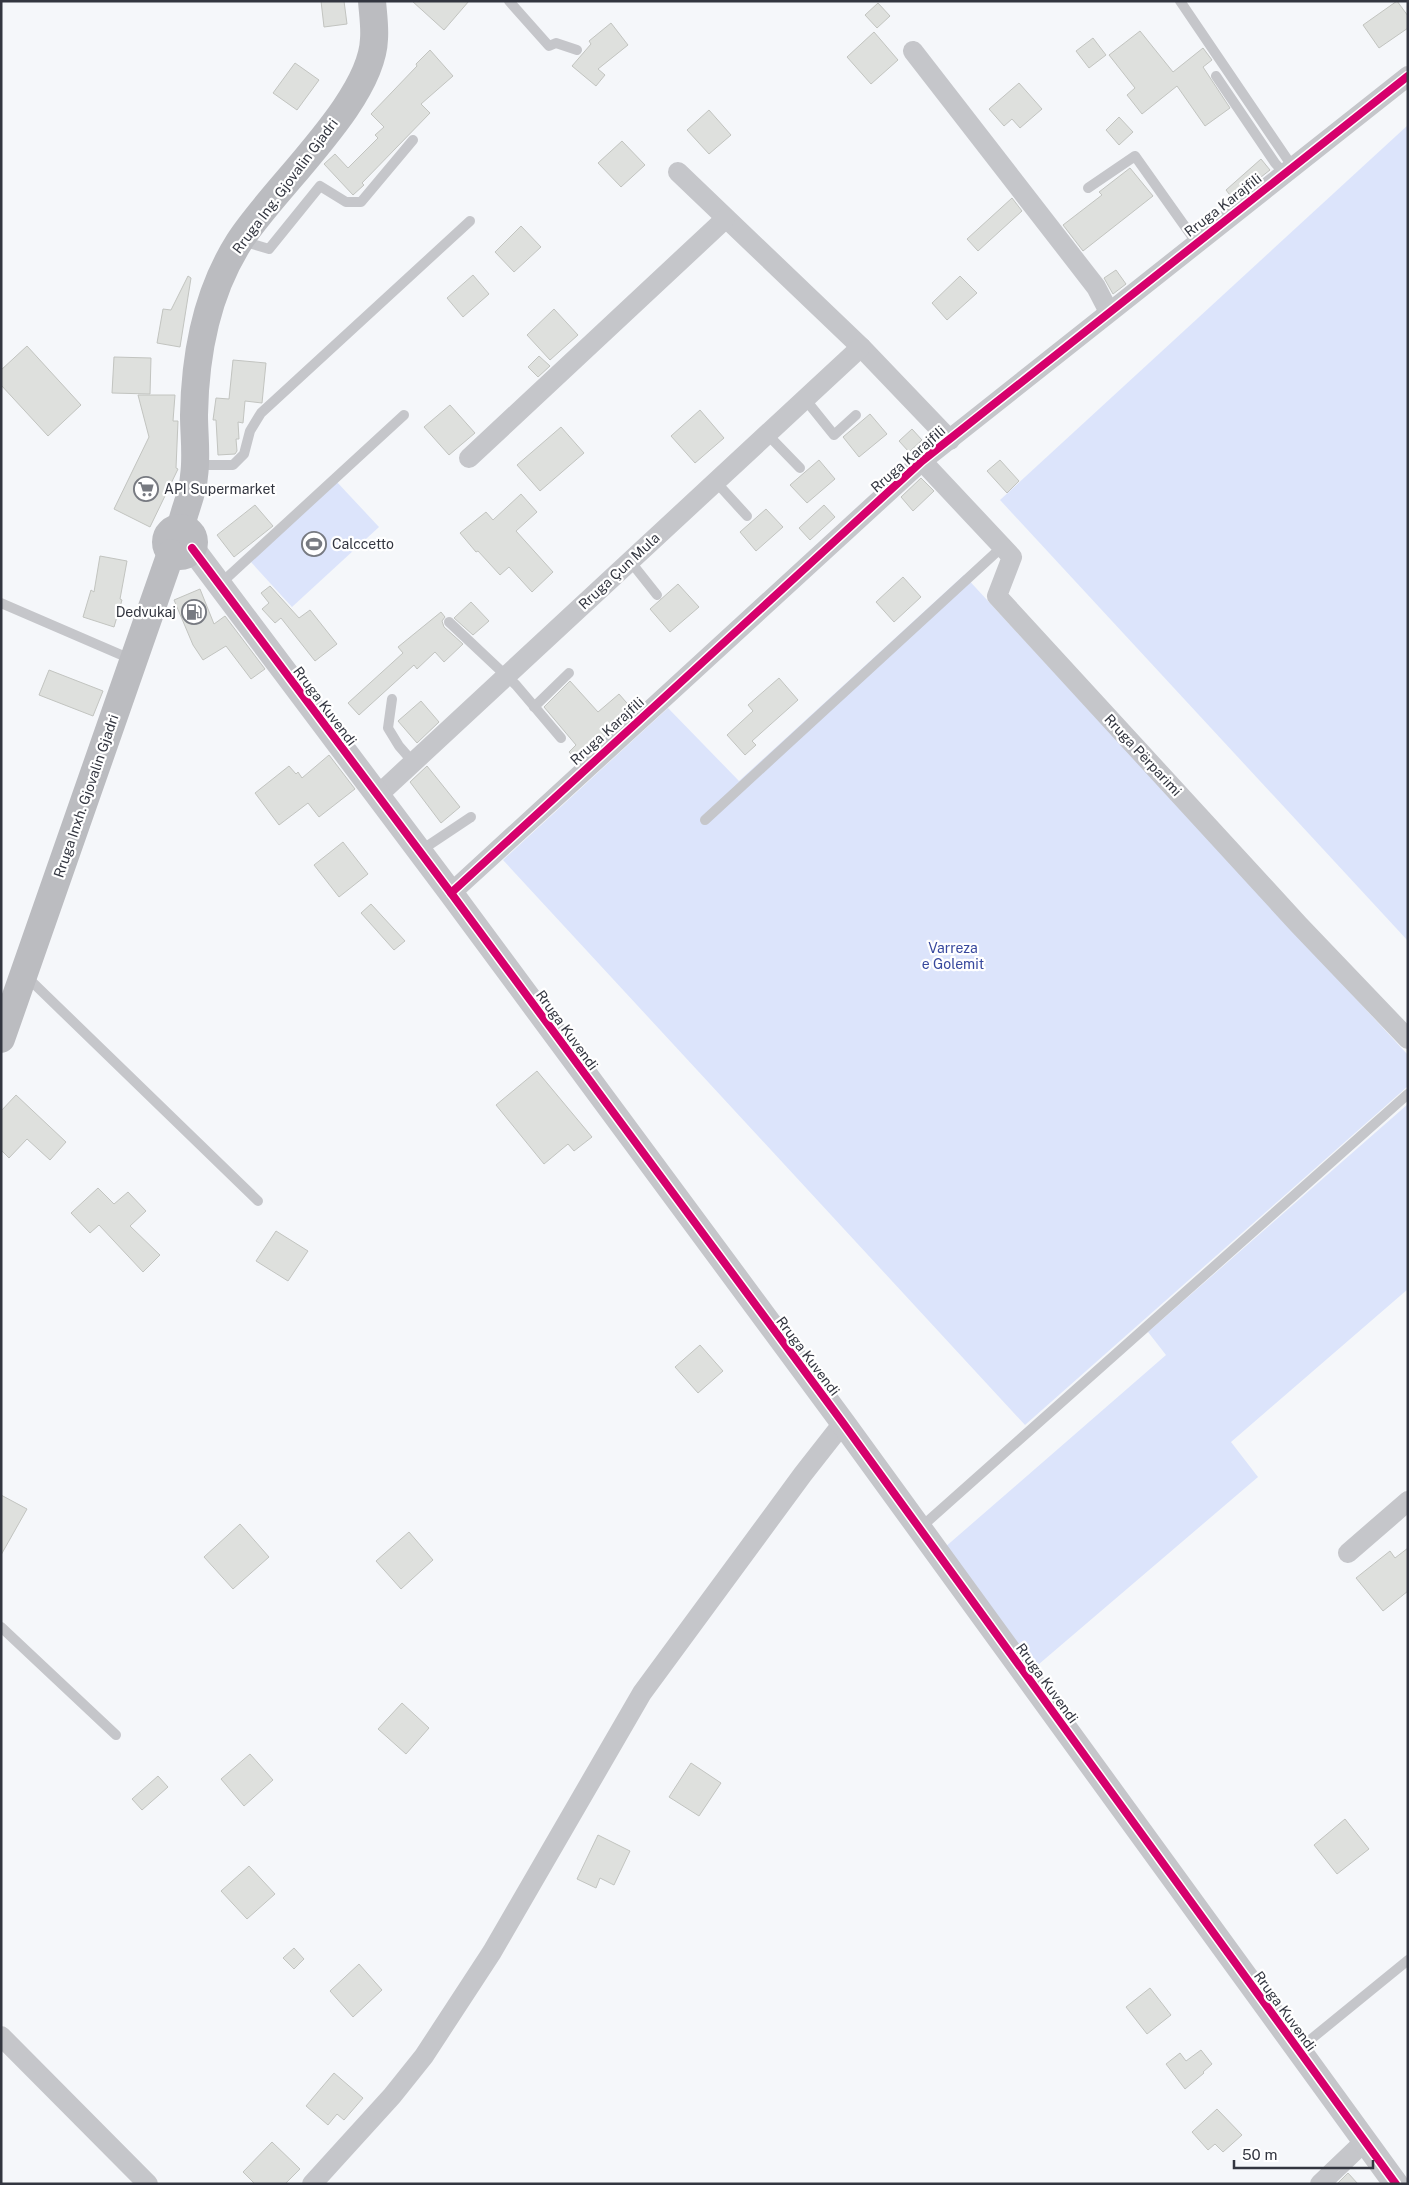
<svg xmlns="http://www.w3.org/2000/svg" width="1409" height="2185" viewBox="0 0 1409 2185" font-family="'Public Sans',sans-serif">
<style>
.green{fill:#dce4fb}
.building{fill:#dee0dd;stroke:#c2c4c0}
.lines{fill:none;stroke-linecap:round;stroke-linejoin:round}
.service{stroke:#c5c6ca;stroke-width:10}
.minor{stroke:#c5c6ca;stroke-width:20}
.tertiary{stroke:#c5c6ca;stroke-width:25}
.secondary{stroke:#bbbcc0;stroke-width:28}
.cycleway-casing{stroke:#fff;stroke-width:11}
.cycleway{stroke:#d6006c;stroke-width:8}
.labels{text-anchor:middle;dominant-baseline:central;stroke-width:4.5;stroke-linejoin:round;paint-order:stroke}
.street-label{font-size:14px;fill:#333640;stroke:#fff}
.poi-label{font-size:14px;fill:#333640;stroke:#fff;text-anchor:start}
.park-label{font-size:14px;fill:#37489d;stroke:#fff}
</style>
<rect width="100%" height="100%" fill="#f5f7fa"/>
<!-- green -->
<g class="green">
<polygon points="1408,125 1408,941 1000,500"/>
<polygon points="336,481 379,527 292,607 250,561"/>
<polygon points="964,575 1408,1055 1408,1086 1025,1425 503,860 668,708 739,781"/>
<polygon points="1408,1104 1408,1289 1231,1442 1258,1477 1032,1670 944,1548 1166,1355 1148,1332"/>
</g>
<!-- building -->
<g class="building">
<polygon points="321,1 344,1 347,24 324,27"/>
<polygon points="412,1 469,1 444,30"/>
<polygon points="1397,1 1408,16 1408,28 1379,48 1363,25"/>
<polygon points="878,3 890,16 877,28 865,15"/>
<polygon points="611,23 628,45 598,69 605,75 596,86 572,66 591,44 589,41"/>
<polygon points="1140,31 1173,72 1203,48 1212,60 1203,67 1230,108 1205,126 1177,86 1142,114 1127,95 1135,88 1109,55"/>
<polygon points="874,32 898,60 871,84 847,57"/>
<polygon points="1093,38 1106,55 1089,68 1076,51"/>
<polygon points="430,50 453,76 421,104 430,113 362,183 364,185 353,195 324,164 335,154 348,168 378,138 375,135 384,127 371,114 417,66 416,64"/>
<polygon points="295,63 319,80 297,110 273,93"/>
<polygon points="1019,83 1042,109 1020,128 1012,119 1004,126 989,109"/>
<polygon points="709,110 731,135 709,154 687,130"/>
<polygon points="1119,117 1133,132 1119,145 1106,130"/>
<polygon points="622,141 645,165 621,187 598,163"/>
<polygon points="1261,159 1270,170 1233,199 1226,190"/>
<polygon points="1130,168 1153,196 1083,251 1063,225 1102,195 1099,192"/>
<polygon points="1012,198 1022,211 978,251 967,239"/>
<polygon points="521,226 541,247 514,272 495,252"/>
<polygon points="1116,270 1126,284 1113,294 1104,278"/>
<polygon points="473,275 489,294 463,317 447,298"/>
<polygon points="188,276 191,278 180,347 157,343 163,309 171,310"/>
<polygon points="960,276 977,293 947,320 932,303"/>
<polygon points="554,309 578,335 550,360 527,335"/>
<polygon points="27,346 81,405 48,436 1,385 1,370"/>
<polygon points="539,356 550,366 538,377 528,367"/>
<polygon points="114,357 151,358 150,394 112,393"/>
<polygon points="233,360 266,363 262,403 245,401 243,423 238,422 239,439 236,439 237,451 235,454 218,455 216,420 213,420 216,398 229,399"/>
<polygon points="138,395 175,395 173,421 178,421 176,468 178,469 150,527 114,509 149,437"/>
<polygon points="450,405 475,433 449,455 424,427"/>
<polygon points="700,410 724,438 695,463 671,436"/>
<polygon points="870,414 887,434 859,457 843,437"/>
<polygon points="561,427 584,453 540,491 517,465"/>
<polygon points="912,429 922,440 909,452 899,441"/>
<polygon points="819,460 835,479 807,503 790,485"/>
<polygon points="1000,460 1019,481 1007,493 987,471"/>
<polygon points="921,478 934,491 913,511 901,497"/>
<polygon points="521,494 537,512 516,531 553,572 532,592 509,567 500,575 478,551 476,552 460,533 486,512 493,520"/>
<polygon points="255,505 273,526 234,557 217,535"/>
<polygon points="824,505 835,517 810,540 799,528"/>
<polygon points="766,509 783,527 756,551 740,532"/>
<polygon points="100,556 127,561 120,599 122,600 114,627 83,617 91,590 94,592"/>
<polygon points="903,577 921,597 894,622 876,602"/>
<polygon points="678,584 699,607 670,632 650,609"/>
<polygon points="270,586 299,618 310,610 337,644 315,661 281,618 275,623 262,609 269,603 261,593"/>
<polygon points="200,589 214,624 225,616 265,669 251,679 226,646 203,660 193,645 174,600"/>
<polygon points="471,602 489,621 473,635 454,618"/>
<polygon points="441,612 445,617 442,621 444,627 463,644 444,662 435,652 417,669 414,665 359,715 348,703 403,653 398,647"/>
<polygon points="49,670 103,691 93,716 39,695"/>
<polygon points="779,678 798,700 752,741 756,745 745,755 727,735 753,711 748,705"/>
<polygon points="570,681 598,712 619,694 633,710 577,761 569,752 576,745 544,707"/>
<polygon points="421,701 439,722 417,743 398,721"/>
<polygon points="329,755 355,789 319,817 308,803 279,825 255,793 289,766 296,774 298,772 302,778"/>
<polygon points="427,766 460,807 441,823 410,782"/>
<polygon points="343,842 368,874 339,897 314,865"/>
<polygon points="371,904 405,941 394,950 361,913"/>
<polygon points="537,1071 592,1137 574,1151 568,1144 544,1164 496,1105"/>
<polygon points="16,1095 66,1142 50,1160 27,1139 9,1158 1,1150 1,1111"/>
<polygon points="98,1188 114,1204 128,1192 146,1211 130,1226 160,1255 143,1272 99,1225 90,1233 71,1213"/>
<polygon points="276,1231 308,1251 288,1281 256,1261"/>
<polygon points="700,1345 723,1371 698,1393 675,1367"/>
<polygon points="1,1495 27,1509 1,1555"/>
<polygon points="240,1524 269,1557 233,1589 204,1557"/>
<polygon points="409,1532 433,1560 401,1589 376,1561"/>
<polygon points="1408,1548 1408,1591 1383,1611 1356,1578 1390,1551 1395,1558"/>
<polygon points="402,1703 429,1728 406,1754 378,1729"/>
<polygon points="250,1754 273,1780 244,1806 221,1779"/>
<polygon points="691,1763 721,1783 699,1816 669,1797"/>
<polygon points="158,1776 168,1787 142,1810 132,1799"/>
<polygon points="1345,1819 1369,1849 1337,1874 1314,1845"/>
<polygon points="598,1835 630,1851 614,1885 600,1878 596,1888 577,1879"/>
<polygon points="249,1866 275,1894 247,1919 221,1891"/>
<polygon points="294,1948 304,1959 294,1969 283,1958"/>
<polygon points="359,1964 382,1990 353,2017 330,1991"/>
<polygon points="1150,1988 1171,2015 1147,2034 1126,2007"/>
<polygon points="1201,2050 1212,2064 1203,2072 1204,2073 1185,2089 1166,2064 1180,2053 1186,2061"/>
<polygon points="334,2073 363,2098 344,2120 337,2114 328,2125 306,2106"/>
<polygon points="1217,2109 1242,2135 1223,2152 1215,2144 1208,2150 1192,2132"/>
<polygon points="272,2142 300,2169 285,2184 255,2184 243,2172"/>
<polygon points="1348,2173 1358,2184 1337,2184"/>
</g>
<g class="lines">
<!-- service -->
<g class="service">
<polyline points="509,1 549,46 556,43 577,50"/>
<polyline points="1180,1 1292,166"/>
<polyline points="1216,76 1275,163 1284,173"/>
<polyline points="1088,188 1135,156 1196,242"/>
<polyline points="242,241 269,249 320,186 346,202 361,202 413,140"/>
<polyline points="805,399 834,435 856,415"/>
<polyline points="767,434 800,468"/>
<polyline points="196,465 233,465 244,454 250,431 261,413 470,221"/>
<polyline points="716,482 747,516"/>
<polyline points="630,561 657,595"/>
<polyline points="219,585 404,415"/>
<polyline points="1,603 133,660"/>
<polyline points="449,622 516,685 561,738"/>
<polyline points="392,699 388,728 399,746 413,762"/>
<polyline points="534,707 569,673"/>
<polyline points="705,820 1002,547"/>
<polyline points="420,851 471,817"/>
<polyline points="26,976 258,1201"/>
<polyline points="919,1529 1408,1094"/>
<polyline points="1,1627 116,1735"/>
<polyline points="1299,2049 1408,1960"/>
</g>
<!-- minor -->
<g class="minor">
<polyline points="913,51 1096,287 1109,312"/>
<polyline points="678,172 861,347 950,440"/>
<polyline points="469,458 725,219"/>
<polyline points="922,461 1012,557 997,596 1299,925 1408,1039"/>
<polyline points="377,796 861,347"/>
<polyline points="451,893 922,461 1408,76"/>
<polyline points="1348,1553 1408,1501"/>
<polyline points="1,2036 148,2184"/>
<polyline points="312,2184 392,2096 424,2056 492,1952 642,1693 803,1474 843,1423"/>
<polyline points="1320,2184 1364,2142"/>
</g>
<!-- tertiary -->
<polyline class="tertiary" points="192,548 451,893 843,1423 1396,2184"/>
<!-- secondary -->
<g class="secondary">
<path d="M181 527C184 510 193 494 194 476 197 456 194 435 194 415 195 355 206 294 239 242 273 188 372 102 374 39 375 27 373 14 372 1"/>
<circle cx="180" cy="542" r="14"/>
<polyline points="1,1039 171,553"/>
</g>
<defs>
<g id="cycleway">
<polyline points="192,548 451,893 843,1423 1396,2184"/>
<polyline points="451,893 922,461 1408,76"/>
</g>
</defs>
<!-- cycleway casing -->
<use href="#cycleway" class="cycleway-casing"/>
<!-- cycleway -->
<use href="#cycleway" class="cycleway"/>
</g>
<!-- icons -->
<defs>
<symbol id="supermarket-ring" viewBox="-11 -11 22 22"><circle r="9.5" fill="#fff" stroke="#777a81" stroke-width="1.5"/><path d="M-6-5.5h2.5l.6 2H6L4.5 2H-2.5L-4.4-4H-6ZM-1.5 3.2a1.3 1.3 0 1 0 .1 0ZM3 3.2a1.3 1.3 0 1 0 .1 0Z" fill="#777a81"/></symbol>
<symbol id="stadium-ring" viewBox="-11 -11 22 22"><circle r="9.5" fill="#fff" stroke="#777a81" stroke-width="1.5"/><path d="M0-5a6.5 5 0 1 0 0 10a6.5 5 0 1 0 0-10ZM-3.5-1.8h7v3.6h-7Z" fill="#777a81"/></symbol>
<symbol id="fuel-ring" viewBox="-11 -11 22 22"><circle r="9.5" fill="#fff" stroke="#777a81" stroke-width="1.5"/><path d="M-5.5-6h7V0h2V4h1.3V-2.5L3-4.5l.8-.8L6-3V5H2.5V1h-1V6h-7ZM-4.2-4.7v3.2H.2V-4.7Z" fill="#777a81"/></symbol>
</defs>
<g fill-rule="evenodd">
<use href="#supermarket-ring" x="132" y="475" width="28" height="28"/>
<use href="#stadium-ring" x="300" y="530" width="28" height="28"/>
<use href="#fuel-ring" x="180" y="598" width="28" height="28"/>
</g>
<g class="labels">
<!-- street labels -->
<g class="street-label">
<text transform="translate(285 186) rotate(-53)">Rruga Ing. Gjovalin Gjadri</text>
<text transform="translate(1223 205) rotate(-38)">Rruga Karajfili</text>
<text transform="translate(908 459) rotate(-41)">Rruga Karajfili</text>
<text transform="translate(619 571) rotate(-43)">Rruga Çun Mula</text>
<text transform="translate(325 706) rotate(53)">Rruga Kuvendi</text>
<text transform="translate(607 731) rotate(-42)">Rruga Karajfili</text>
<text transform="translate(1143 755) rotate(47)">Rruga Përparimi</text>
<text transform="translate(86 796) rotate(-71)">Rruga Inxh. Gjovalin Gjadri</text>
<text transform="translate(567 1030) rotate(54)">Rruga Kuvendi</text>
<text transform="translate(808 1356) rotate(53)">Rruga Kuvendi</text>
<text transform="translate(1047 1683) rotate(54)">Rruga Kuvendi</text>
<text transform="translate(1285 2011) rotate(54)">Rruga Kuvendi</text>
</g>
<!-- poi labels -->
<g class="poi-label">
<text x="164" y="489">API Supermarket</text>
<text x="332" y="544">Calccetto</text>
<text x="176" y="612" text-anchor="end">Dedvukaj</text>
</g>
<!-- park labels -->
<g class="park-label">
<text x="953" y="948">Varreza<tspan x="953" dy="16">e Golemit</tspan></text>
</g>
</g>
<!-- border -->
<rect width="1409" height="2185" fill="none" stroke="#333640" stroke-width="5"/>
<!-- scale -->
<path d="M1234 2160v8h139v-8" fill="none" stroke="#333640" stroke-width="2.5"/>
<text x="1242" y="2160" font-size="15" fill="#333640" stroke="#ffffff" stroke-width="4" paint-order="stroke">50 m</text>
</svg>
